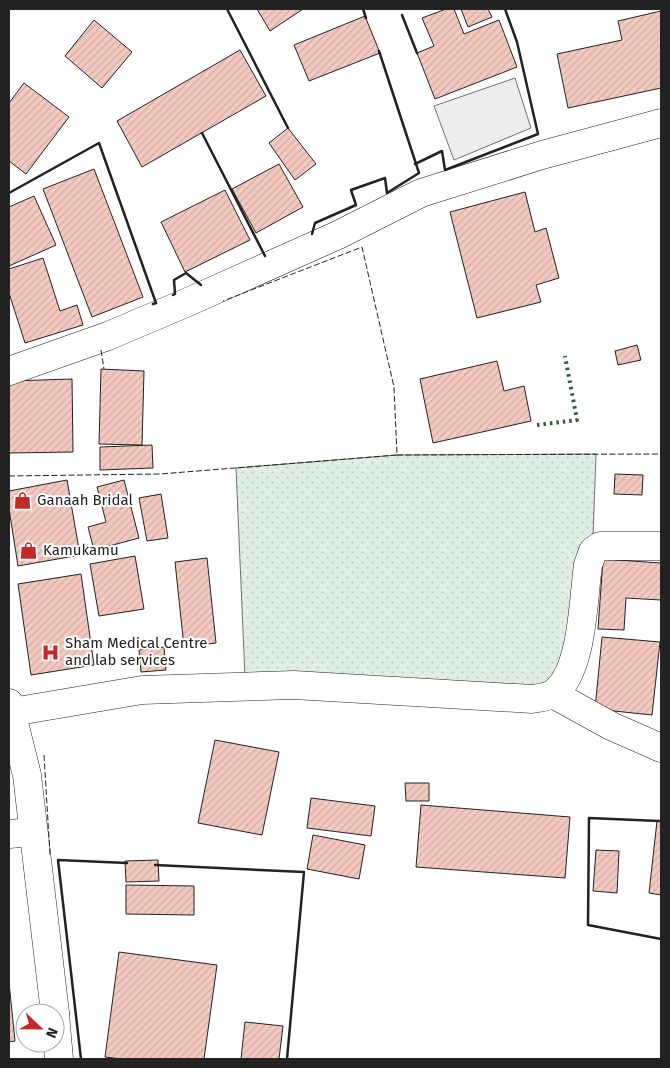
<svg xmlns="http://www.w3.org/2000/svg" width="670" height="1068" viewBox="0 0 670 1068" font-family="'Fira Sans',sans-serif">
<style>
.garden{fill:url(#garden-dots);stroke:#6f6f6f}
.parking{fill:#ededed;stroke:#6f6f6f}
.building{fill:url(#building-hatch);stroke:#222}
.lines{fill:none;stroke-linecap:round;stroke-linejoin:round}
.street-casing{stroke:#222;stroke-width:29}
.secondary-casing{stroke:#222;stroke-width:29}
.street{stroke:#fff;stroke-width:28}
.secondary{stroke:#fff;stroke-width:28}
.hedge{stroke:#2f5e38;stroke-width:4;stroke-dasharray:2.5 4;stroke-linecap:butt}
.fence{stroke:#222;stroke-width:1;stroke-dasharray:6 2.5;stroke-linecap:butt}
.wall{stroke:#222;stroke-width:2.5}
.labels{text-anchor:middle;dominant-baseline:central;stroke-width:4;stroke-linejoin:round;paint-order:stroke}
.poi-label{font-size:15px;fill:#222;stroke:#fff;text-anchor:start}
</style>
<defs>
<pattern id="garden-dots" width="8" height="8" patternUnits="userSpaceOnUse" patternTransform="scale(1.25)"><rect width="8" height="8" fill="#e0efe3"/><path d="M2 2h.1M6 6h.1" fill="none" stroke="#c0cdc2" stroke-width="1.8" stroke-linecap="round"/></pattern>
<pattern id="building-hatch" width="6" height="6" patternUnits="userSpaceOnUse" patternTransform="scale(1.25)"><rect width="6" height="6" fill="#f3c9c0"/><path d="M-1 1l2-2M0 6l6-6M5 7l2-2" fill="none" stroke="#d0aca5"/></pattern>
</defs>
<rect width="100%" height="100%" fill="#fff"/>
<!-- garden -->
<polygon class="garden" points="596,454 593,537 566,649 553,678 531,690 245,677 236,468 397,455"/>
<!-- parking -->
<polygon class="parking" points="515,78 531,128 454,160 434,106"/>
<!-- building -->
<g class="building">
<polygon points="257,9 303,9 270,31"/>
<polygon points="446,9 454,9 464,34 499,20 517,67 435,99 417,53 434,46 422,18"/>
<polygon points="461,9 488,9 492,17 468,27"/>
<polygon points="661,11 661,88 568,108 557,54 622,40 618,21"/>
<polygon points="365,16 380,53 309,81 294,45"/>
<polygon points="94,20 132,52 102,88 65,56"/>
<polygon points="240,50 266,96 142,167 117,121"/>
<polygon points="24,83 69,117 26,174 9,161 9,103"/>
<polygon points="288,128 316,164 295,180 269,143"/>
<polygon points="279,164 303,207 256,233 232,189"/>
<polygon points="94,169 143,297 92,317 43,189"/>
<polygon points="225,190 250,240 185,272 161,222"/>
<polygon points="525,192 535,232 546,228 559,278 536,285 541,302 477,318 450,212"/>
<polygon points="34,196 56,245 9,266 9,207"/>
<polygon points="43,258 60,311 77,305 83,325 25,343 9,293 9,269"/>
<polygon points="637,345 641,360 618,365 615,351"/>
<polygon points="497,361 504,391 524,386 531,421 433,443 420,379"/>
<polygon points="101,369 144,371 142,445 99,444"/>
<polygon points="72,379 73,452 9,453 9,381"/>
<polygon points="152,445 153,468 100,470 100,447"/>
<polygon points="615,474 643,475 642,495 614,494"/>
<polygon points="67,480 80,555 18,566 9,509 9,491"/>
<polygon points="124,480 139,538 94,550 88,527 106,522 97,487"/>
<polygon points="161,494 168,538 147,541 139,498"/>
<polygon points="135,556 144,609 99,616 90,564"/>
<polygon points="207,558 216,643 184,647 175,562"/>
<polygon points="603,559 661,563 661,600 626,598 624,630 598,629"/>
<polygon points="81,574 94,665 31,675 18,584"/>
<polygon points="602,637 660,642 652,715 595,709"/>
<polygon points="164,647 166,670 141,672 139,650"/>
<polygon points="215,740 279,752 262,835 198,823"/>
<polygon points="405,783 429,783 429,801 406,801"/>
<polygon points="311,798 375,806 371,836 307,828"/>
<polygon points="421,805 570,817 565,878 416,867"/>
<polygon points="657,821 661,822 661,895 649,893"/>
<polygon points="313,835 365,845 359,879 307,869"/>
<polygon points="596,850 619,851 617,893 593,891"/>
<polygon points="158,860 159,881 126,882 125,861"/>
<polygon points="126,885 194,886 194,915 126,914"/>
<polygon points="119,952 217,965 204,1059 122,1059 105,1057"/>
<polygon points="9,982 15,1041 9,1042"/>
<polygon points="245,1022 283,1026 279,1059 241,1059"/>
</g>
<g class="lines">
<defs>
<g id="street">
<polyline points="9,371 108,336 188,302 338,235 421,193 542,155 661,123"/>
<polyline points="553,694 611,726 661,748"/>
<path d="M12 712 142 690 294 685 532 699C538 698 549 697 554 693 583 671 583 600 588 565L593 551 600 546H661"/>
<polyline points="9,834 33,832"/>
</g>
<g id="secondary">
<polyline points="9,703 27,775 55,1013"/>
<polyline points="55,1014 59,1059"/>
</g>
</defs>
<!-- street casing -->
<use href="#street" class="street-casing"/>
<!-- secondary casing -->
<use href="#secondary" class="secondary-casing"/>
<!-- street -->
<use href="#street" class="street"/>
<!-- secondary -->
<use href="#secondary" class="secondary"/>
<!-- hedge -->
<polyline class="hedge" points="537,425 577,420 565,356"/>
<!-- fence -->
<g class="fence">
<polyline points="101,350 104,369"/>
<polyline points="397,455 661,454"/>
<polyline points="9,476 160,474 397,455 394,387 362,247 223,301"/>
<polyline points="44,755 50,855"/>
</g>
<!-- wall -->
<g class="wall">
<polyline points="227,9 288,128"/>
<polyline points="363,9 366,18"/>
<polyline points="402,15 417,53"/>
<polyline points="202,133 265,256"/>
<polyline points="415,164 442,151 445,170 538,134 517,42 505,9"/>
<polyline points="9,193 99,143 156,303 153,304"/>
<polyline points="312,234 315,223 356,205 351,190 385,178 387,193 419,173 379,51"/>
<polyline points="173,295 175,294 174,280 186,273 201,285"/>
<polyline points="659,821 589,818 588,925 661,939"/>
<polyline points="155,865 304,872 287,1059"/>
<polyline points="81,1059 58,860 127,863"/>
</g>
</g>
<!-- icons -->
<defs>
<symbol id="shop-bare" viewBox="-9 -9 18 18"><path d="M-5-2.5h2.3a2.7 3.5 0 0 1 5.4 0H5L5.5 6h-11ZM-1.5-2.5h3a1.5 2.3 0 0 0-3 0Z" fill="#c62828" stroke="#fff" stroke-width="2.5" paint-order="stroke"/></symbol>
<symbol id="hospital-bare" viewBox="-9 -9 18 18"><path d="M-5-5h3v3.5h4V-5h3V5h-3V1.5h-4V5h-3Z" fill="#c62828" stroke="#fff" stroke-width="2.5" paint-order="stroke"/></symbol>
</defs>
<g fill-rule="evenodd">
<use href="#shop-bare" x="10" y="488" width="25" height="25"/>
<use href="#shop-bare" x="16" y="538" width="25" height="25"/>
<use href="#hospital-bare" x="38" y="640" width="25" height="25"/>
</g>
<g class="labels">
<!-- poi labels -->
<g class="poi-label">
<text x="37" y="500">Ganaah Bridal</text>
<text x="43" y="550">Kamukamu</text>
<text x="65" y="643">Sham Medical Centre<tspan x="65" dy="17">and lab services</tspan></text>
</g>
</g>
<!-- border -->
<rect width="670" height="1068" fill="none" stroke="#222222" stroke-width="20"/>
<!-- north arrow -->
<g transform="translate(40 1028) rotate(112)"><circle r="24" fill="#ffffff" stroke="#a7a7a7"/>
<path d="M0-4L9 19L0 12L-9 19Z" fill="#c62828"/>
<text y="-8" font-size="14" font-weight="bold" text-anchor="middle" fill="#222222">N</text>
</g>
</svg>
